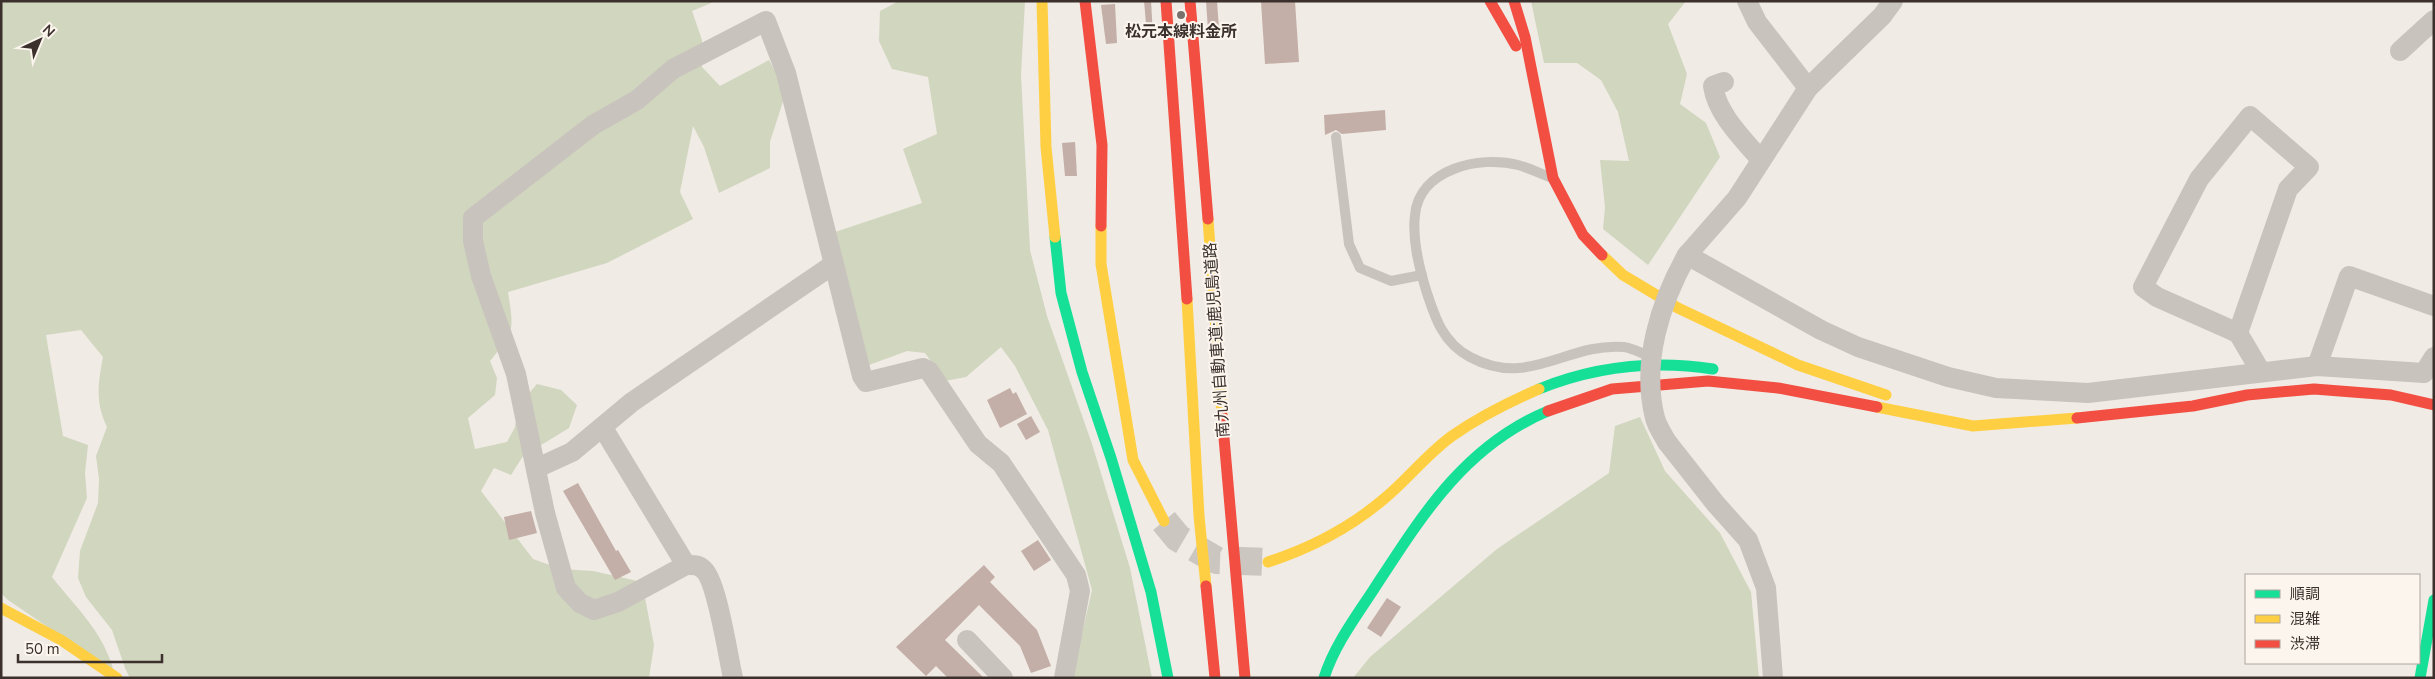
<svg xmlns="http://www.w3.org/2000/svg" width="2435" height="679" viewBox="0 0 2435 679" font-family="'Nunito Sans','Noto Sans JP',sans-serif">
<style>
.green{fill:#d1d6bf}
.building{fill:#c3afa7}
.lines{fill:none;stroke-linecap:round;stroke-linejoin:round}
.highway-tunnel{stroke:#ccc6c0;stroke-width:28;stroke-dasharray:28 14;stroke-linecap:butt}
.lane{stroke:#c9c3be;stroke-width:10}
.street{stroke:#c9c3be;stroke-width:20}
.fast{stroke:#16e098;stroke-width:11}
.slow{stroke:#ffcf43;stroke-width:11}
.jam{stroke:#f24e42;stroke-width:11}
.street-bridge{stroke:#c9c3be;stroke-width:20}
.poi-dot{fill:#7a716c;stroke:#fbf5ee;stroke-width:2}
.labels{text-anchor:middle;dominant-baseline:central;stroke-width:4;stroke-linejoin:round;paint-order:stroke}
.poi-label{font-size:16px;font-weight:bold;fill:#3b302b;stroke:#fbf5ee}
.street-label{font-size:16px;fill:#3b302b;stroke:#fbf5ee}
</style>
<rect width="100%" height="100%" fill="#f0ebe5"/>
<!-- green -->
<g class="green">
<path d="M1 1H716L692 11 702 40V67L720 86 769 60 786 92 770 142V168L719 193 704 147 693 126 680 192 693 219 607 263 508 292C514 331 515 330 490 361L497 378 495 395 468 418 475 449 507 442 515 427 518 406 537 384 561 390 577 405 569 428 523 456 511 475 494 468 481 491 533 559 561 569 593 571 642 582 654 645 649 678H130L125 668 112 630 86 597 78 578 80 551 98 503 99 479 96 456 107 427C95 402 98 384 103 357L81 330 46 335 63 436 88 445 85 473 87 498 52 577C77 609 103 631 114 672L8 600 1 593Z"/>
<polygon points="899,1 1025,1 1021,75 1030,250 1047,316 1092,444 1130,568 1152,678 1072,678 1092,590 1048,430 1015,366 1001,347 966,377 945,381 925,353 907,351 869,365 835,232 922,203 903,149 937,134 928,77 892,69 879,41 880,11"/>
<polygon points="1531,1 1686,1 1668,24 1687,74 1680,104 1706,123 1720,157 1648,265 1603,229 1605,207 1600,160 1629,161 1618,112 1601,80 1577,63 1544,63"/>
<polygon points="1640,417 1665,471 1720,533 1751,592 1759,678 1353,678 1370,657 1497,549 1609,473 1615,426"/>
</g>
<!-- building -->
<g class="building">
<polygon points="1144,1 1151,1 1153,35 1147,35"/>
<polygon points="1206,1 1217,1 1219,29 1208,30"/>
<polygon points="1261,1 1295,1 1299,62 1265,64"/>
<polygon points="1115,4 1117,43 1106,44 1101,5"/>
<polygon points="1385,110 1386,130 1342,134 1336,130 1325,135 1324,115"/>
<polygon points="1075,142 1077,176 1065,176 1062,143"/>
<polygon points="1010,388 1013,394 1016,392 1027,414 1000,428 987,400"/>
<polygon points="1031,416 1040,432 1026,440 1017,424"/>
<polygon points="578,483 616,551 618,550 631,572 615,580 563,491"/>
<polygon points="531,511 537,533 509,540 504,517"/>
<polygon points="1038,540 1051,560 1034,571 1021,551"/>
<polygon points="984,565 995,577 990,582 1037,630 1051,666 1031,673 1020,646 979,605 945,640 984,678 948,678 936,666 926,676 896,647"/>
<polygon points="1387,598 1401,607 1381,637 1367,628"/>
</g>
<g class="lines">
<!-- highway-tunnel -->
<polyline class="highway-tunnel" points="1164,521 1178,538 1216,560 1268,562"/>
<!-- lane -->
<g class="lane">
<polyline points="1336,137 1349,244 1360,268 1391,281 1422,275"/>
<path d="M1550 177C1539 173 1529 168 1518 165 1480 155 1419 169 1415 215 1412 240 1419 267 1426 290 1435 318 1443 343 1470 357 1529 389 1567 342 1624 347 1632 348 1641 353 1649 356"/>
</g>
<!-- street -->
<g class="street">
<polyline points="1747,1 1757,22 1808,88"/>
<polyline points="1893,1 1882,16 1808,88 1737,198 1687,255 1821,330 1858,347 1948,377 1996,388 2088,393 2317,366 2424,373 2434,357"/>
<polyline points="2400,51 2434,20"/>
<path d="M1724 82 1713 86C1717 114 1743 139 1761 160"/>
<polygon points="2250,116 2309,167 2288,189 2238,333 2157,297 2143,287 2199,179"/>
<polyline points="2238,333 2261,372"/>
<polyline points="2317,366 2349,276 2434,306"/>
<polyline points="603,428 686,565"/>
<polyline points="1667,442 1715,503 1748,540 1766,588 1773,678"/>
<polyline points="537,468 572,452 632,402 834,264"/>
<polyline points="967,640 1003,678"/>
<path d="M733 678C728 656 717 582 704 570 698 564 693 565 686 565L618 602 594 610 580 603 566 588 545 513 516 374 481 276 473 241V218L593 125 637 100 673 69 766 21 786 73 862 376 866 382 923 368 929 371 978 444 1001 463 1076 575 1080 591 1064 678"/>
</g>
<!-- fast -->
<g class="fast">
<polyline points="1055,237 1061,293 1082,372 1111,458 1151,592 1168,678"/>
<path d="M1539 389C1596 366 1653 360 1713 369"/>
<path d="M1324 678C1334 646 1355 618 1374 589 1421 517 1464 446 1548 411"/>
<polyline points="2420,678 2434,600"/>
</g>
<!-- slow -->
<g class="slow">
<polyline points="1042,1 1046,147 1055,237"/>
<polyline points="1208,219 1222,415"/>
<polyline points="1101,226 1101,264 1133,460 1164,521"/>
<polyline points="1602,255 1623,275 1678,308 1798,365 1886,395"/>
<polyline points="1187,299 1199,516 1206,586"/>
<polyline points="1877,407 1973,426 2077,418"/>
<path d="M1268 562C1311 548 1350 528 1385 498 1408 479 1427 454 1452 436 1479 417 1509 402 1539 389"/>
<polyline points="1,608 61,640 117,678"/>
</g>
<!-- jam -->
<g class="jam">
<polyline points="1085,1 1102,145 1101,226"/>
<polyline points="1166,1 1187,299"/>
<polyline points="1190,1 1208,219"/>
<polyline points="1490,1 1516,46"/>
<polyline points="1514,1 1525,37 1553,178 1583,235 1602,255"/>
<polyline points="1548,411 1612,389 1708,381 1778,388 1877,407"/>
<polyline points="1222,415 1245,678"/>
<polyline points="2077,418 2193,406 2247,395 2314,389 2391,395 2434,405"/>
<polyline points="1206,586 1215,678"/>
</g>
<!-- street-bridge -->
<path class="street-bridge" d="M1667 442C1663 435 1657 426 1655 418 1641 363 1660 303 1687 255"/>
</g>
<!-- markers -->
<circle class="poi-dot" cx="1181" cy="15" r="5"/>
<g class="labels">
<!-- poi labels -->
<g class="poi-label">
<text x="1181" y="32">松元本線料金所</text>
</g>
<!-- street labels -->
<g class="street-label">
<text transform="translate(1217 340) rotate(-94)">南九州自動車道;鹿児島道路</text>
</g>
</g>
<!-- border -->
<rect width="2435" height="679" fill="none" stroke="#3b302b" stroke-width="5"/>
<!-- legend -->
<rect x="2245" y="574" width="175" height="90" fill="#fbf5ee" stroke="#aea6a0"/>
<rect x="2255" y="590" width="25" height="8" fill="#16e098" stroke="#aea6a0"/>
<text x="2290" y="599" font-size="15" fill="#3b302b">順調</text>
<rect x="2255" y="615" width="25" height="8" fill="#ffcf43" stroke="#aea6a0"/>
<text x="2290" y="624" font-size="15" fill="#3b302b">混雑</text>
<rect x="2255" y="640" width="25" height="8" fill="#f24e42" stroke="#aea6a0"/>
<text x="2290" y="649" font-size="15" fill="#3b302b">渋滞</text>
<!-- north arrow -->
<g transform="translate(40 40) rotate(44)" stroke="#fbf5ee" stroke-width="4" paint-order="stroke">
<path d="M0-4L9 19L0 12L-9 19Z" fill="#3b302b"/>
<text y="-8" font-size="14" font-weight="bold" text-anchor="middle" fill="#3b302b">N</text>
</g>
<!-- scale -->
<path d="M18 654v8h144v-8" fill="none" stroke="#3b302b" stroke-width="2.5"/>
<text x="25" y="654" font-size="15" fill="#3b302b" stroke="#fbf5ee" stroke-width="4" paint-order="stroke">50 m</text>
</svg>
